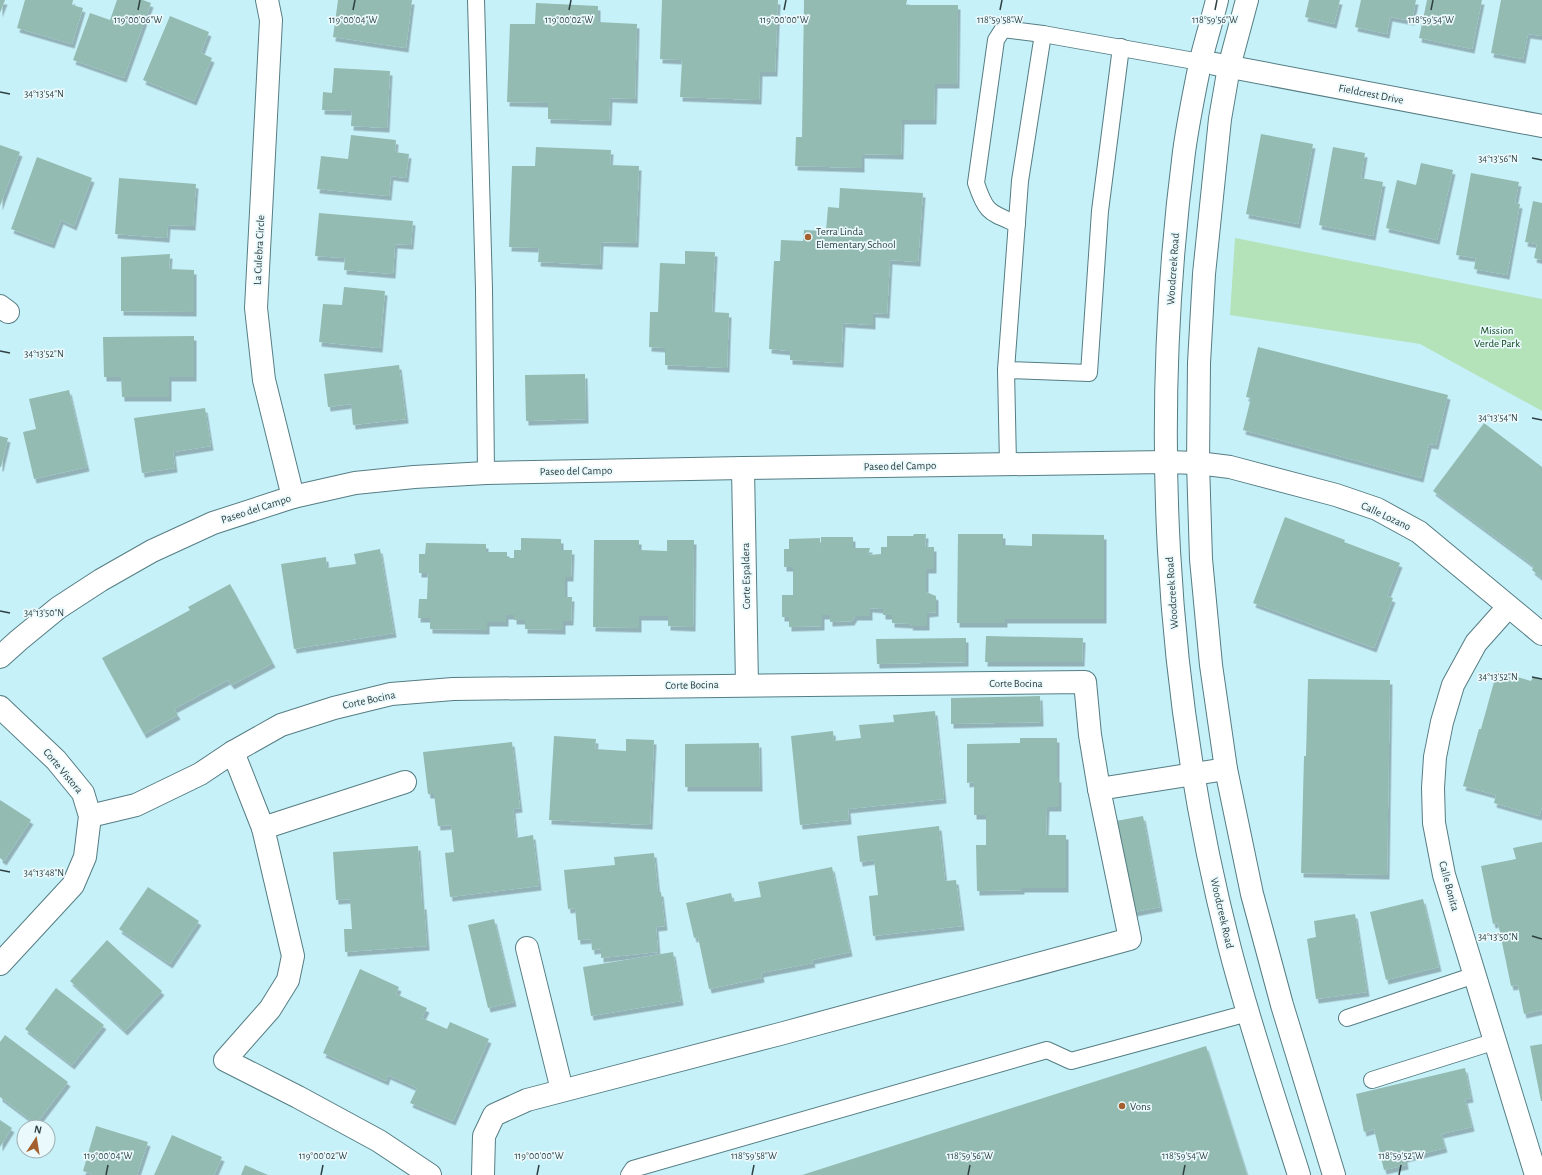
<svg xmlns="http://www.w3.org/2000/svg" width="1542" height="1175" viewBox="0 0 1542 1175" font-family="'Alegreya Sans',sans-serif">
<style>
.green{fill:#b4e2b9}
.building{fill:#93bbb1;filter:url(#shadow)}
.lines{fill:none;stroke-linecap:round;stroke-linejoin:round}
.lane-casing{stroke:#557d83;stroke-width:18}
.street-casing{stroke:#557d83;stroke-width:24}
.secondary-casing{stroke:#557d83;stroke-width:24}
.lane{stroke:#fff;stroke-width:16}
.street{stroke:#fff;stroke-width:22}
.secondary{stroke:#fff;stroke-width:22}
.ticks{fill:none;stroke:#2e3f42;stroke-width:1.5}
.poi-dot{fill:#a4612f;stroke:#e9f9fc;stroke-width:1.5}
.labels{text-anchor:middle;dominant-baseline:central;stroke-width:3.5;stroke-linejoin:round;paint-order:stroke}
.street-label{font-size:11px;fill:#2e3f42;stroke:#e9f9fc}
.poi-label{font-size:11px;fill:#2e3f42;stroke:#e9f9fc;text-anchor:start}
.park-label{font-size:11px;fill:#12471d;stroke:#e9f9fc}
.ticks-label{font-size:10px;text-anchor:middle;fill:#2e3f42;stroke:#e9f9fc;stroke-width:3.5;stroke-linejoin:round;paint-order:stroke}
</style>
<defs>
<filter id="shadow"><feDropShadow dx="2.5" dy="4.5" stdDeviation="0" flood-color="#0004"/></filter>
</defs>
<rect width="100%" height="100%" fill="#c7f1f9"/>
<!-- green -->
<polygon class="green" points="1235,238 1542,299 1542,411 1420,344 1230,315"/>
<!-- building -->
<g class="building">
<polygon points="0,0 5,0 0,13"/>
<polygon points="25,0 73,0 72,5 83,8 72,44 17,28"/>
<polygon points="117,0 143,0 151,3 124,78 73,60 90,13 110,20"/>
<polygon points="338,0 412,0 406,48 333,37"/>
<polygon points="662,0 778,0 775,72 760,72 759,100 680,97 682,60 660,59"/>
<polygon points="804,0 907,0 906,5 958,5 957,84 935,84 934,120 902,120 901,155 862,154 862,168 795,166 796,137 802,137"/>
<polygon points="1309,0 1340,0 1334,24 1305,17"/>
<polygon points="1361,0 1416,0 1412,21 1390,17 1387,34 1355,27"/>
<polygon points="1427,0 1482,0 1472,49 1419,38"/>
<polygon points="1501,0 1542,0 1542,36 1528,34 1523,59 1491,53"/>
<polygon points="536,3 598,6 598,22 637,24 635,99 610,98 609,121 548,119 548,103 507,102 510,24 535,24"/>
<polygon points="170,16 209,32 201,53 212,58 194,101 143,80"/>
<polygon points="334,68 390,71 387,128 351,126 352,111 322,110 323,92 332,93"/>
<polygon points="1261,134 1313,144 1298,224 1246,214"/>
<polygon points="351,135 396,140 395,152 409,154 406,178 391,176 389,196 317,189 321,156 348,159"/>
<polygon points="0,145 20,152 0,206"/>
<polygon points="536,147 611,150 610,165 639,166 636,243 601,242 600,265 538,262 539,248 509,247 512,166 535,166"/>
<polygon points="1333,147 1365,153 1361,178 1383,182 1373,236 1319,225"/>
<polygon points="37,157 92,178 74,226 61,220 52,244 11,229"/>
<polygon points="1421,163 1453,170 1437,240 1386,228 1397,180 1416,185"/>
<polygon points="1471,173 1519,182 1515,203 1520,204 1507,275 1474,269 1476,258 1456,255"/>
<polygon points="119,178 196,184 193,226 168,225 167,238 115,234"/>
<polygon points="840,188 923,193 918,262 890,260 887,314 873,313 873,325 843,323 841,363 790,360 790,351 769,349 774,261 780,261 781,240 803,241 804,230 826,231 828,207 839,208"/>
<polygon points="1533,201 1542,203 1542,260 1534,258 1537,244 1525,242"/>
<polygon points="319,213 413,221 411,245 395,244 393,274 344,270 345,258 315,256"/>
<polygon points="685,251 715,252 712,312 729,313 727,368 665,365 665,348 649,347 650,312 658,312 660,263 685,264"/>
<polygon points="170,254 169,269 194,270 194,312 121,311 121,257"/>
<polygon points="344,287 385,291 380,348 319,342 323,304 342,305"/>
<polygon points="194,336 194,377 169,377 169,397 122,397 121,377 104,377 103,337"/>
<polygon points="1258,347 1448,395 1436,445 1429,444 1421,478 1243,430 1251,398 1246,397"/>
<polygon points="399,365 406,419 353,425 351,404 328,407 324,374"/>
<polygon points="585,374 586,419 526,421 525,375"/>
<polygon points="69,390 87,467 34,479 23,432 36,429 29,399"/>
<polygon points="205,408 211,446 173,452 175,468 142,473 134,418"/>
<polygon points="1484,423 1542,467 1542,578 1532,570 1534,566 1433,491"/>
<polygon points="0,436 8,438 1,467 0,467"/>
<polygon points="1285,517 1345,540 1344,542 1400,563 1387,596 1393,598 1374,648 1253,603"/>
<polygon points="914,534 926,534 925,547 934,547 934,569 926,569 926,592 936,596 936,612 927,613 927,626 910,626 911,624 892,623 892,615 883,615 883,609 870,608 870,616 855,616 852,621 830,622 830,615 822,615 822,626 789,627 789,617 782,617 782,595 793,595 793,567 784,567 784,549 789,549 789,539 820,538 820,544 821,545 821,537 853,537 853,548 870,548 868,555 881,554 881,547 887,547 887,536 913,536"/>
<polygon points="958,534 1003,534 1003,545 1032,546 1032,534 1104,535 1104,619 1005,619 1005,623 957,623"/>
<polygon points="521,538 561,539 561,550 572,550 571,577 565,577 565,597 572,597 571,621 563,621 563,630 525,629 525,620 514,620 514,615 506,615 506,622 487,622 487,630 430,629 430,618 418,618 419,599 427,599 428,573 419,573 419,554 425,554 426,543 486,544 486,552 507,552 507,558 514,558 514,550 521,550"/>
<polygon points="594,540 639,540 639,550 667,551 667,540 694,540 693,627 668,626 668,616 639,616 639,628 593,627"/>
<polygon points="380,549 394,633 294,649 281,564 326,557 327,568 356,564 354,554"/>
<polygon points="230,584 273,663 232,685 228,680 174,709 178,715 144,734 102,658 190,610 188,607"/>
<polygon points="986,636 1083,638 1082,662 985,662"/>
<polygon points="966,638 966,662 877,664 876,639"/>
<polygon points="1497,671 1531,681 1533,677 1542,679 1542,807 1539,816 1494,803 1496,795 1463,786 1479,729 1481,729"/>
<polygon points="1308,679 1390,680 1387,875 1301,873 1304,756 1306,756"/>
<polygon points="1040,696 1041,722 951,724 951,698"/>
<polygon points="935,711 944,799 848,809 849,820 800,825 791,736 833,731 834,741 861,738 859,725 894,722 893,715"/>
<polygon points="554,736 596,739 595,749 626,751 626,739 654,740 650,825 549,820"/>
<polygon points="1020,738 1057,738 1057,778 1059,778 1059,807 1047,807 1046,835 1066,835 1066,888 1022,888 1022,890 977,891 976,845 986,845 986,815 974,815 974,782 967,783 967,744 1020,743"/>
<polygon points="512,742 520,808 513,809 516,838 533,835 539,886 450,897 445,853 454,852 451,825 438,826 434,794 428,794 423,752"/>
<polygon points="759,743 760,787 685,787 685,744"/>
<polygon points="0,800 31,820 4,861 0,858"/>
<polygon points="1143,816 1160,907 1134,912 1116,821"/>
<polygon points="939,826 945,881 956,880 962,926 873,936 869,896 878,895 874,860 860,862 857,836"/>
<polygon points="1542,842 1542,1010 1524,1014 1518,985 1511,986 1498,923 1493,924 1481,866 1516,859 1513,848"/>
<polygon points="418,846 422,905 424,905 427,946 345,952 344,929 352,929 350,899 336,900 333,852"/>
<polygon points="654,853 658,892 661,892 665,926 656,927 658,952 601,958 601,949 592,950 591,939 578,940 575,908 568,909 564,870 615,865 614,857"/>
<polygon points="832,867 850,952 812,960 813,963 761,973 762,978 709,989 698,937 694,938 686,903 731,893 733,902 761,897 758,882"/>
<polygon points="148,887 199,921 170,964 119,929"/>
<polygon points="1423,899 1439,967 1386,980 1370,912"/>
<polygon points="1355,914 1367,992 1316,999 1307,939 1316,937 1314,921"/>
<polygon points="494,919 514,1002 488,1008 468,925"/>
<polygon points="107,940 162,991 125,1031 70,981"/>
<polygon points="673,952 681,1001 591,1016 583,967"/>
<polygon points="360,969 399,987 396,994 427,1008 422,1018 447,1029 450,1022 489,1039 453,1121 410,1103 417,1088 388,1075 386,1081 323,1053"/>
<polygon points="56,988 104,1025 72,1065 25,1029"/>
<polygon points="5,1035 68,1082 36,1124 0,1097 0,1042"/>
<polygon points="1542,1044 1542,1101 1541,1101 1530,1046"/>
<polygon points="1206,1046 1247,1175 802,1175"/>
<polygon points="1465,1068 1471,1098 1465,1099 1472,1127 1441,1134 1445,1148 1405,1158 1406,1165 1384,1170 1374,1129 1364,1132 1356,1094"/>
<polygon points="0,1120 12,1128 0,1147"/>
<polygon points="96,1126 148,1142 137,1175 91,1175 92,1174 83,1171"/>
<polygon points="172,1135 222,1157 214,1175 154,1175"/>
<polygon points="245,1165 268,1175 241,1175"/>
</g>
<g class="lines">
<defs>
<g id="lane">
<polyline points="476,0 484,289 486,473"/>
<path d="M1017 224C989 212 986 213 976 183L996 40 1003 29 1043 34 1200 62"/>
<polyline points="1006,370 1089,373 1100,211 1121,47"/>
<polyline points="1008,464 1006,370 1020,181 1043,34"/>
<polyline points="1347,1018 1475,975"/>
<polyline points="1372,1080 1496,1041"/>
<polyline points="629,1175 633,1169 1047,1050 1071,1061 1248,1013"/>
</g>
<g id="street">
<polyline points="267,0 271,20 256,308 264,380 293,497"/>
<polyline points="0,306 8,312"/>
<polyline points="743,468 747,685"/>
<polyline points="1508,607 1476,643 1453,685 1442,722 1435,757 1433,788 1434,823 1444,875 1536,1175"/>
<polyline points="0,657 19,640 58,608 101,580 152,551 213,523 293,497 355,483 414,477 486,473 743,468 1166,462 1198,463 1230,467 1336,495 1377,509 1419,532 1542,634"/>
<polyline points="0,707 56,760 83,793 90,816 85,857 73,885 0,964"/>
<polyline points="233,752 263,828 293,956 288,980 270,1009 225,1060 298,1097 379,1141 430,1175"/>
<polyline points="90,816 136,805 200,774 233,752 281,725 334,708 391,694 453,689 1085,682 1090,735 1099,789 1226,769"/>
<polyline points="263,828 405,782"/>
<polyline points="527,948 562,1090"/>
<polyline points="483,1175 484,1136 494,1115 527,1100 780,1034 1130,939 1099,789"/>
</g>
<g id="secondary">
<path d="M1217 0C1212 21 1205 42 1200 64 1194 93 1188 123 1184 152 1150 416 1163 687 1229 945 1249 1023 1275 1099 1299 1175"/>
<polyline points="1247,0 1229,67 1220,119 1204,274 1199,363 1198,463 1201,559 1211,665 1226,769 1252,894 1282,1005 1334,1175"/>
<polyline points="1215,64 1542,126"/>
</g>
</defs>
<!-- lane casing -->
<use href="#lane" class="lane-casing"/>
<!-- street casing -->
<use href="#street" class="street-casing"/>
<!-- secondary casing -->
<use href="#secondary" class="secondary-casing"/>
<!-- lane -->
<use href="#lane" class="lane"/>
<!-- street -->
<use href="#street" class="street"/>
<!-- secondary -->
<use href="#secondary" class="secondary"/>
</g>
<!-- ticks -->
<path class="ticks" d="M138 10 140 0M353 10 355 0M569 10 571 0M784 10 786 0M1000 10 1002 0M1215 10 1217 0M1431 10 1433 0M0 92 10 94M1532 158 1542 160M0 351 10 353M1532 418 1542 420M0 611 10 613M1532 677 1542 679M0 870 10 872M1532 936 1542 939M106 1175 108 1165M321 1175 323 1165M537 1175 539 1165M752 1175 754 1165M968 1175 970 1165M1183 1175 1185 1165M1399 1175 1401 1165"/>
<!-- markers -->
<g class="poi-dot">
<circle cx="808" cy="237" r="4"/>
<circle cx="1122" cy="1106" r="4"/>
</g>
<g class="labels">
<!-- street labels -->
<g class="street-label">
<text transform="translate(1371 94) rotate(11)">Fieldcrest Drive</text>
<text transform="translate(259 250) rotate(-87)">La Culebra Circle</text>
<text transform="translate(1173 269) rotate(-86)">Woodcreek Road</text>
<text transform="translate(900 466) rotate(-1)">Paseo del Campo</text>
<text transform="translate(576 471) rotate(-1)">Paseo del Campo</text>
<text transform="translate(256 509) rotate(-18)">Paseo del Campo</text>
<text transform="translate(1386 516) rotate(25)">Calle Lozano</text>
<text transform="translate(746 576) rotate(-91)">Corte Espaldera</text>
<text transform="translate(1172 593) rotate(-94)">Woodcreek Road</text>
<text x="1016" y="683">Corte Bocina</text>
<text transform="translate(692 685) rotate(-1)">Corte Bocina</text>
<text transform="translate(369 700) rotate(-12)">Corte Bocina</text>
<text transform="translate(63 771) rotate(50)">Corte Vistora</text>
<text transform="translate(1449 886) rotate(75)">Calle Bonita</text>
<text transform="translate(1222 913) rotate(77)">Woodcreek Road</text>
</g>
<!-- poi labels -->
<g class="poi-label">
<text x="816" y="231">Terra Linda<tspan x="816" dy="13">Elementary School</tspan></text>
<text x="1130" y="1106">Vons</text>
</g>
<!-- park labels -->
<g class="park-label">
<text x="1497" y="330">Mission<tspan x="1497" dy="13">Verde Park</tspan></text>
</g>
</g>
<g class="ticks-label">
<text x="138" y="23">119°00'06"W</text>
<text x="353" y="23">119°00'04"W</text>
<text x="569" y="23">119°00'02"W</text>
<text x="784" y="23">119°00'00"W</text>
<text x="1000" y="23">118°59'58"W</text>
<text x="1215" y="23">118°59'56"W</text>
<text x="1431" y="23">118°59'54"W</text>
<text x="44" y="97">34°13'54"N</text>
<text x="1498" y="162">34°13'56"N</text>
<text x="44" y="357">34°13'52"N</text>
<text x="1498" y="421">34°13'54"N</text>
<text x="44" y="616">34°13'50"N</text>
<text x="1498" y="680">34°13'52"N</text>
<text x="44" y="876">34°13'48"N</text>
<text x="1498" y="940">34°13'50"N</text>
<text x="108" y="1159">119°00'04"W</text>
<text x="323" y="1159">119°00'02"W</text>
<text x="539" y="1159">119°00'00"W</text>
<text x="754" y="1159">118°59'58"W</text>
<text x="970" y="1159">118°59'56"W</text>
<text x="1185" y="1159">118°59'54"W</text>
<text x="1401" y="1159">118°59'52"W</text>
</g>
<!-- north arrow -->
<g transform="translate(36 1139) rotate(12)"><circle r="19" fill="#e9f9fc" stroke="#9eafb2"/>
<path d="M0-3L7 15L0 10L-7 15Z" fill="#a4612f"/>
<text y="-6" font-size="11" font-weight="bold" text-anchor="middle" fill="#2e3f42">N</text>
</g>
</svg>
